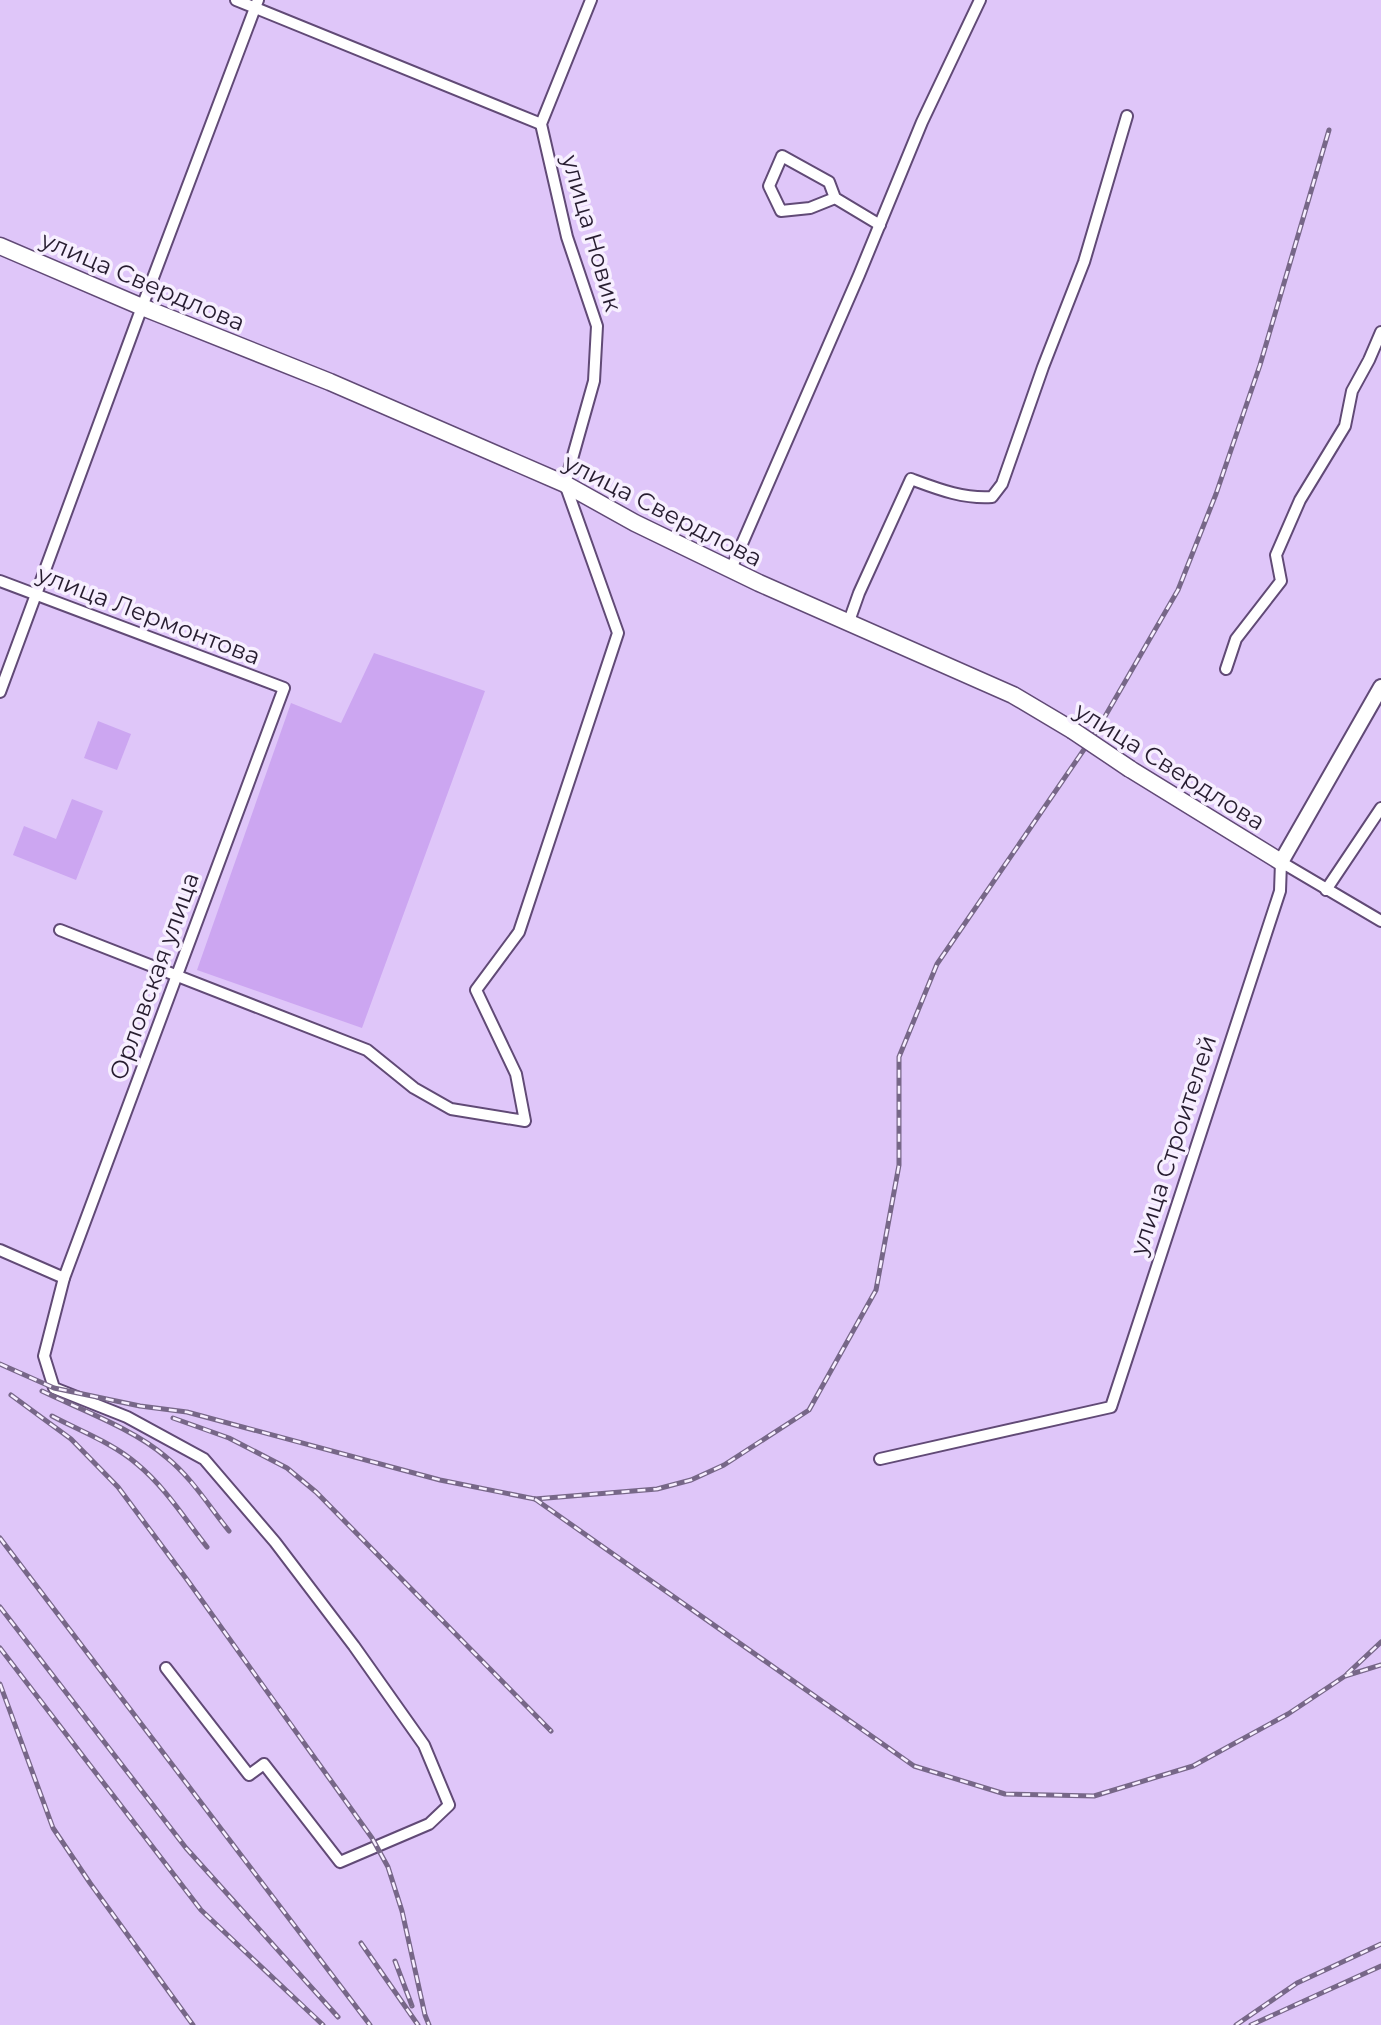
<svg xmlns="http://www.w3.org/2000/svg" width="1381" height="2025" viewBox="0 0 1381 2025" font-family="Montserrat,sans-serif">
<style>
.green{fill:#cca6f1}
.lines{fill:none;stroke-linecap:round;stroke-linejoin:round}
.minor-casing{stroke:#614a76;stroke-width:14}
.tertiary-casing{stroke:#614a76;stroke-width:18}
.secondary-casing{stroke:#614a76;stroke-width:19}
.minor{stroke:#fff;stroke-width:10}
.tertiary{stroke:#fff;stroke-width:14}
.secondary{stroke:#fff;stroke-width:16}
.rail-casing{stroke:#776788;stroke-width:5}
.rail{stroke:#f7efff;stroke-width:2.5;stroke-dasharray:8;stroke-linecap:butt}
.secondary-bridge-casing{stroke:#614a76;stroke-width:19;stroke-linecap:butt}
.secondary-bridge{stroke:#fff;stroke-width:16}
.labels{text-anchor:middle;dominant-baseline:central;stroke-width:7;stroke-linejoin:round;paint-order:stroke}
.street-label{font-size:24px;fill:#271d30;stroke:#f7efff}
</style>
<rect width="100%" height="100%" fill="#dfc6f9"/>
<!-- green -->
<g class="green">
<polygon points="374,653 485,691 362,1028 197,970 291,703 341,723"/>
<polygon points="98,721 131,734 117,770 84,758"/>
<polygon points="72,799 103,811 76,880 13,855 24,826 56,839"/>
</g>
<g class="lines">
<defs>
<g id="minor">
<polyline points="236,0 541,124"/>
<polyline points="835,198 829,182 782,156 769,186 781,211 810,208 835,198 880,225"/>
<polyline points="731,569 859,275 922,122 980,0"/>
<polyline points="0,581 284,688 64,1278 44,1356 54,1388 127,1417 204,1459 275,1542 354,1646 424,1745 449,1805 429,1824 340,1862 264,1764 249,1775 166,1668"/>
<path d="M848 624 859 593 911 479C938 489 963 499 992 497L1002 484 1043 367 1084 262 1127 116"/>
<polyline points="1226,669 1236,639 1281,581 1276,555 1300,500 1345,426 1352,391 1369,360 1381,332"/>
<polyline points="0,692 142,307 258,0"/>
<polyline points="1326,890 1381,808"/>
<polyline points="60,930 367,1050 414,1088 451,1109 525,1121 516,1074 476,990 519,932 618,633 565,484 594,381 597,326 567,237 541,124 591,0"/>
<polyline points="0,1250 64,1278"/>
<polyline points="880,1459 1111,1407 1280,891 1281,862 1381,921"/>
</g>
<polyline id="tertiary" points="1281,862 1381,687"/>
<g id="secondary">
<polyline points="0,246 142,307 330,382 565,484 635,523 759,583 1013,695 1072,730"/>
<polyline points="1130,769 1281,862"/>
</g>
</defs>
<!-- minor casing -->
<use href="#minor" class="minor-casing"/>
<!-- tertiary casing -->
<use href="#tertiary" class="tertiary-casing"/>
<!-- secondary casing -->
<use href="#secondary" class="secondary-casing"/>
<!-- minor -->
<use href="#minor" class="minor"/>
<!-- tertiary -->
<use href="#tertiary" class="tertiary"/>
<!-- secondary -->
<use href="#secondary" class="secondary"/>
<defs>
<g id="rail">
<polyline points="0,1364 54,1388 140,1406 187,1412 440,1480 535,1499 657,1489 691,1480 724,1465 809,1410 876,1290 899,1165 899,1057 937,964 1096,732 1178,590 1216,494 1260,365 1329,130"/>
<path d="M42 1391C81 1410 134 1429 166 1457 191 1477 209 1506 229 1531"/>
<polyline points="11,1395 71,1439 118,1487 188,1581 372,1838 388,1867 402,1911 425,2015 429,2025"/>
<path d="M52 1416C80 1431 113 1443 137 1464 165 1487 185 1519 207 1547"/>
<polyline points="173,1418 229,1438 287,1468 316,1492 551,1731"/>
<polyline points="535,1499 914,1766 1005,1794 1094,1796 1193,1766 1288,1714 1345,1676 1381,1665"/>
<polyline points="0,1538 370,2025"/>
<polyline points="0,1607 186,1848 338,2017"/>
<polyline points="0,1648 201,1910 323,2025"/>
<polyline points="1347,1674 1381,1642"/>
<polyline points="0,1684 53,1828 90,1883 193,2025"/>
<polyline points="361,1943 418,2025"/>
<polyline points="395,1961 412,2006"/>
<polyline points="1236,2025 1297,1983 1381,1944"/>
<polyline points="1251,2025 1381,1966"/>
</g>
</defs>
<!-- rail casing -->
<use href="#rail" class="rail-casing"/>
<!-- rail -->
<use href="#rail" class="rail"/>
<defs>
<polyline id="secondary-bridge" points="1072,730 1130,769"/>
</defs>
<!-- secondary-bridge casing -->
<use href="#secondary-bridge" class="secondary-bridge-casing"/>
<!-- secondary-bridge -->
<use href="#secondary-bridge" class="secondary-bridge"/>
</g>
<g class="labels">
<!-- street labels -->
<g class="street-label">
<text transform="translate(592 233) rotate(74)">улица Новик</text>
<text transform="translate(143 281) rotate(23)">улица Свердлова</text>
<text transform="translate(663 510) rotate(27)">улица Свердлова</text>
<text transform="translate(149 615) rotate(21)">улица Лермонтова</text>
<text transform="translate(1170 766) rotate(32)">улица Свердлова</text>
<text transform="translate(154 976) rotate(-70)">Орловская улица</text>
<text transform="translate(1173 1145) rotate(-72)">улица Строителей</text>
</g>
</g>
</svg>
